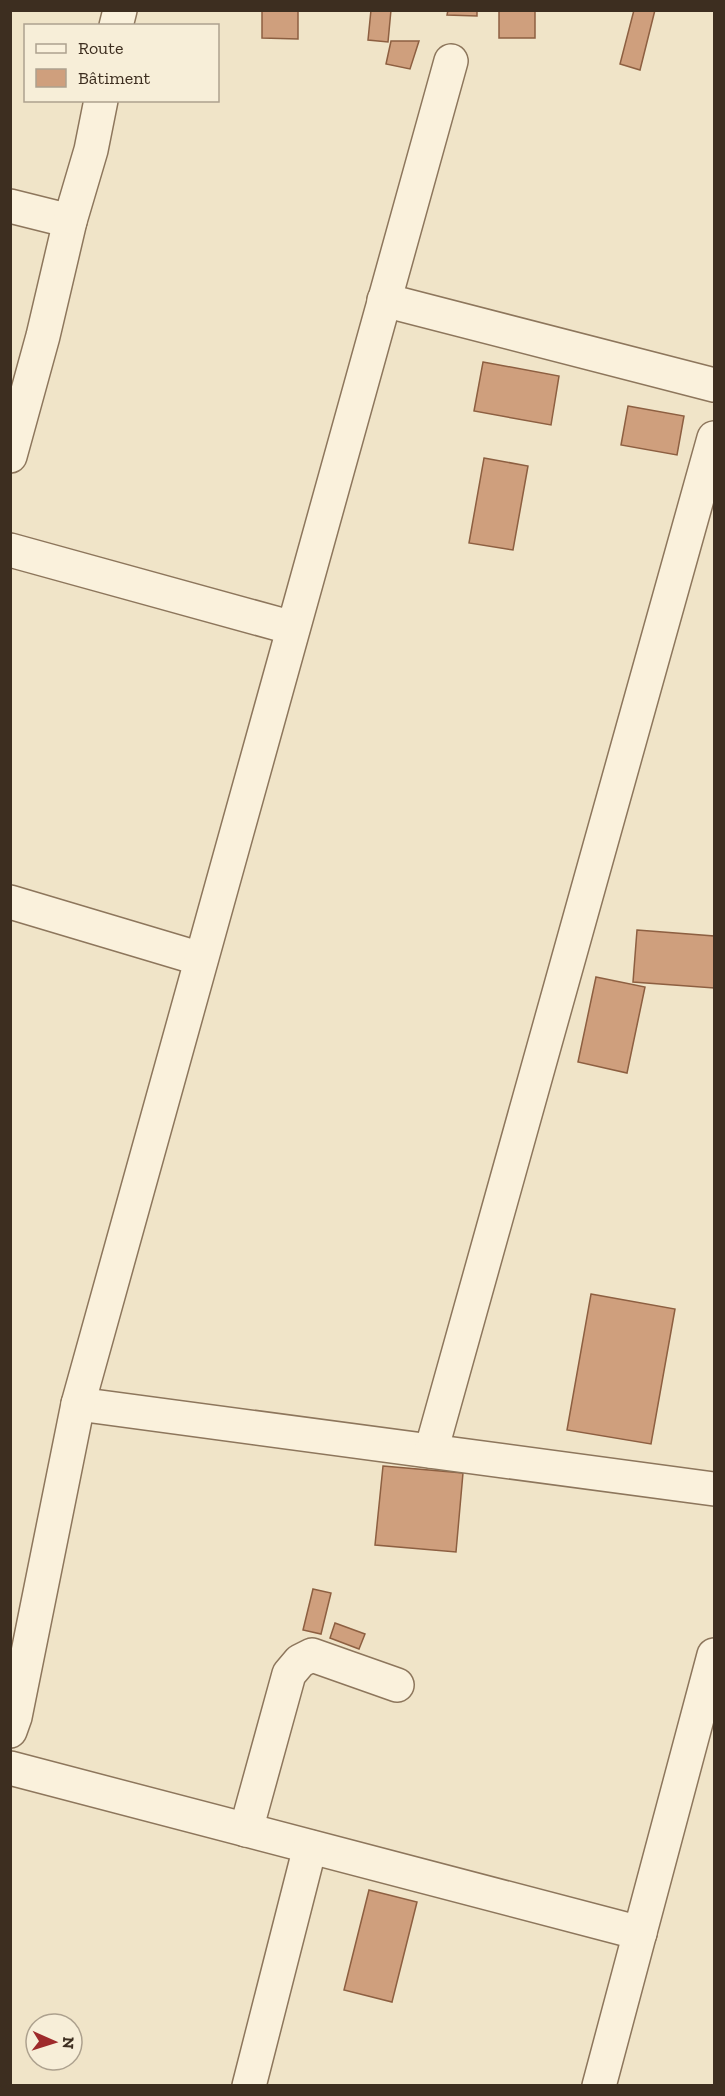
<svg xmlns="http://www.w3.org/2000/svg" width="725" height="2096" viewBox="0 0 725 2096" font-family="'Zilla Slab',serif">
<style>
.building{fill:#cf9f7d;stroke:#8d5f41;stroke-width:1.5}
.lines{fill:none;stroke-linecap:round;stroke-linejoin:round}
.minor-casing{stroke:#8d765c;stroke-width:36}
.minor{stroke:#faf1dc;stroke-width:33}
</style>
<rect width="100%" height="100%" fill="#f0e4c8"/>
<!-- building -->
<g class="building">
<polygon points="262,10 298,10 298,39 262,38"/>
<polygon points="371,10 391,10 388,42 368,40"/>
<polygon points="448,10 477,10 477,16 447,15"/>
<rect x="499" y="10" width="36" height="28"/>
<polygon points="634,10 655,10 640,70 620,64"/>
<polygon points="391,41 419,41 410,69 386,64"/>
<polygon points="483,362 559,376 551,425 474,411"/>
<polygon points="628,406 684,416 677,455 621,445"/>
<polygon points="484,458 528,466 513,550 469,543"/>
<polygon points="637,930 714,936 714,988 633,982"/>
<polygon points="596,977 645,987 627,1073 578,1062"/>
<polygon points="591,1294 675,1309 651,1444 567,1430"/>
<polygon points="383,1466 463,1473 456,1552 375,1545"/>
<polygon points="313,1589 331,1593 321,1634 303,1630"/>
<polygon points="335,1623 365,1634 359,1649 330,1638"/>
<polygon points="369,1890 417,1902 392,2002 344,1990"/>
</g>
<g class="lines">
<defs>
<g id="minor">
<polyline points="116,26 120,10"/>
<polyline points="10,206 70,221"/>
<polyline points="384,300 714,385"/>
<polyline points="10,456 43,336 70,221 91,150 101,100"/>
<polyline points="10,550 293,628"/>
<polyline points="10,902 201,959"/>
<polyline points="78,1404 714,1489"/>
<polyline points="431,1451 714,438"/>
<polyline points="10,1731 15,1717 78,1404 451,61"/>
<polyline points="10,1768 640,1933"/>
<polyline points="246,1830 289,1674 300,1661 312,1655 397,1685"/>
<polyline points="249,2086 310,1847"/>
<polyline points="599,2086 714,1655"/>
</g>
</defs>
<!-- minor casing -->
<use href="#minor" class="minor-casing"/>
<!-- minor -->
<use href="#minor" class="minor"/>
</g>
<!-- border -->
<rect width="725" height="2096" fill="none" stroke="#3d2e20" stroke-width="24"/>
<!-- legend -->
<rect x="24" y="24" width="195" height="78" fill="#f7eed8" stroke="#ada18e" stroke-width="1.5"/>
<rect x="36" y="44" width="30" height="9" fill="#faf1dc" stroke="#ada18e" stroke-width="1.5"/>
<text x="78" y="54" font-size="18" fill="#3d2e20">Route</text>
<rect x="36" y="69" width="30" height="18" fill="#cf9f7d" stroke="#ada18e" stroke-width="1.5"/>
<text x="78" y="84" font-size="18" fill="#3d2e20">Bâtiment</text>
<!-- north arrow -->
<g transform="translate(54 2042) rotate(93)"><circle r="28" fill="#f7eed8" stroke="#ada18e" stroke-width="1.5"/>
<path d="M0-4.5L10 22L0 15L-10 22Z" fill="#9e2a2b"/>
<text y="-9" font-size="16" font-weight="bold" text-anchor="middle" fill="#3d2e20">N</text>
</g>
</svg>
